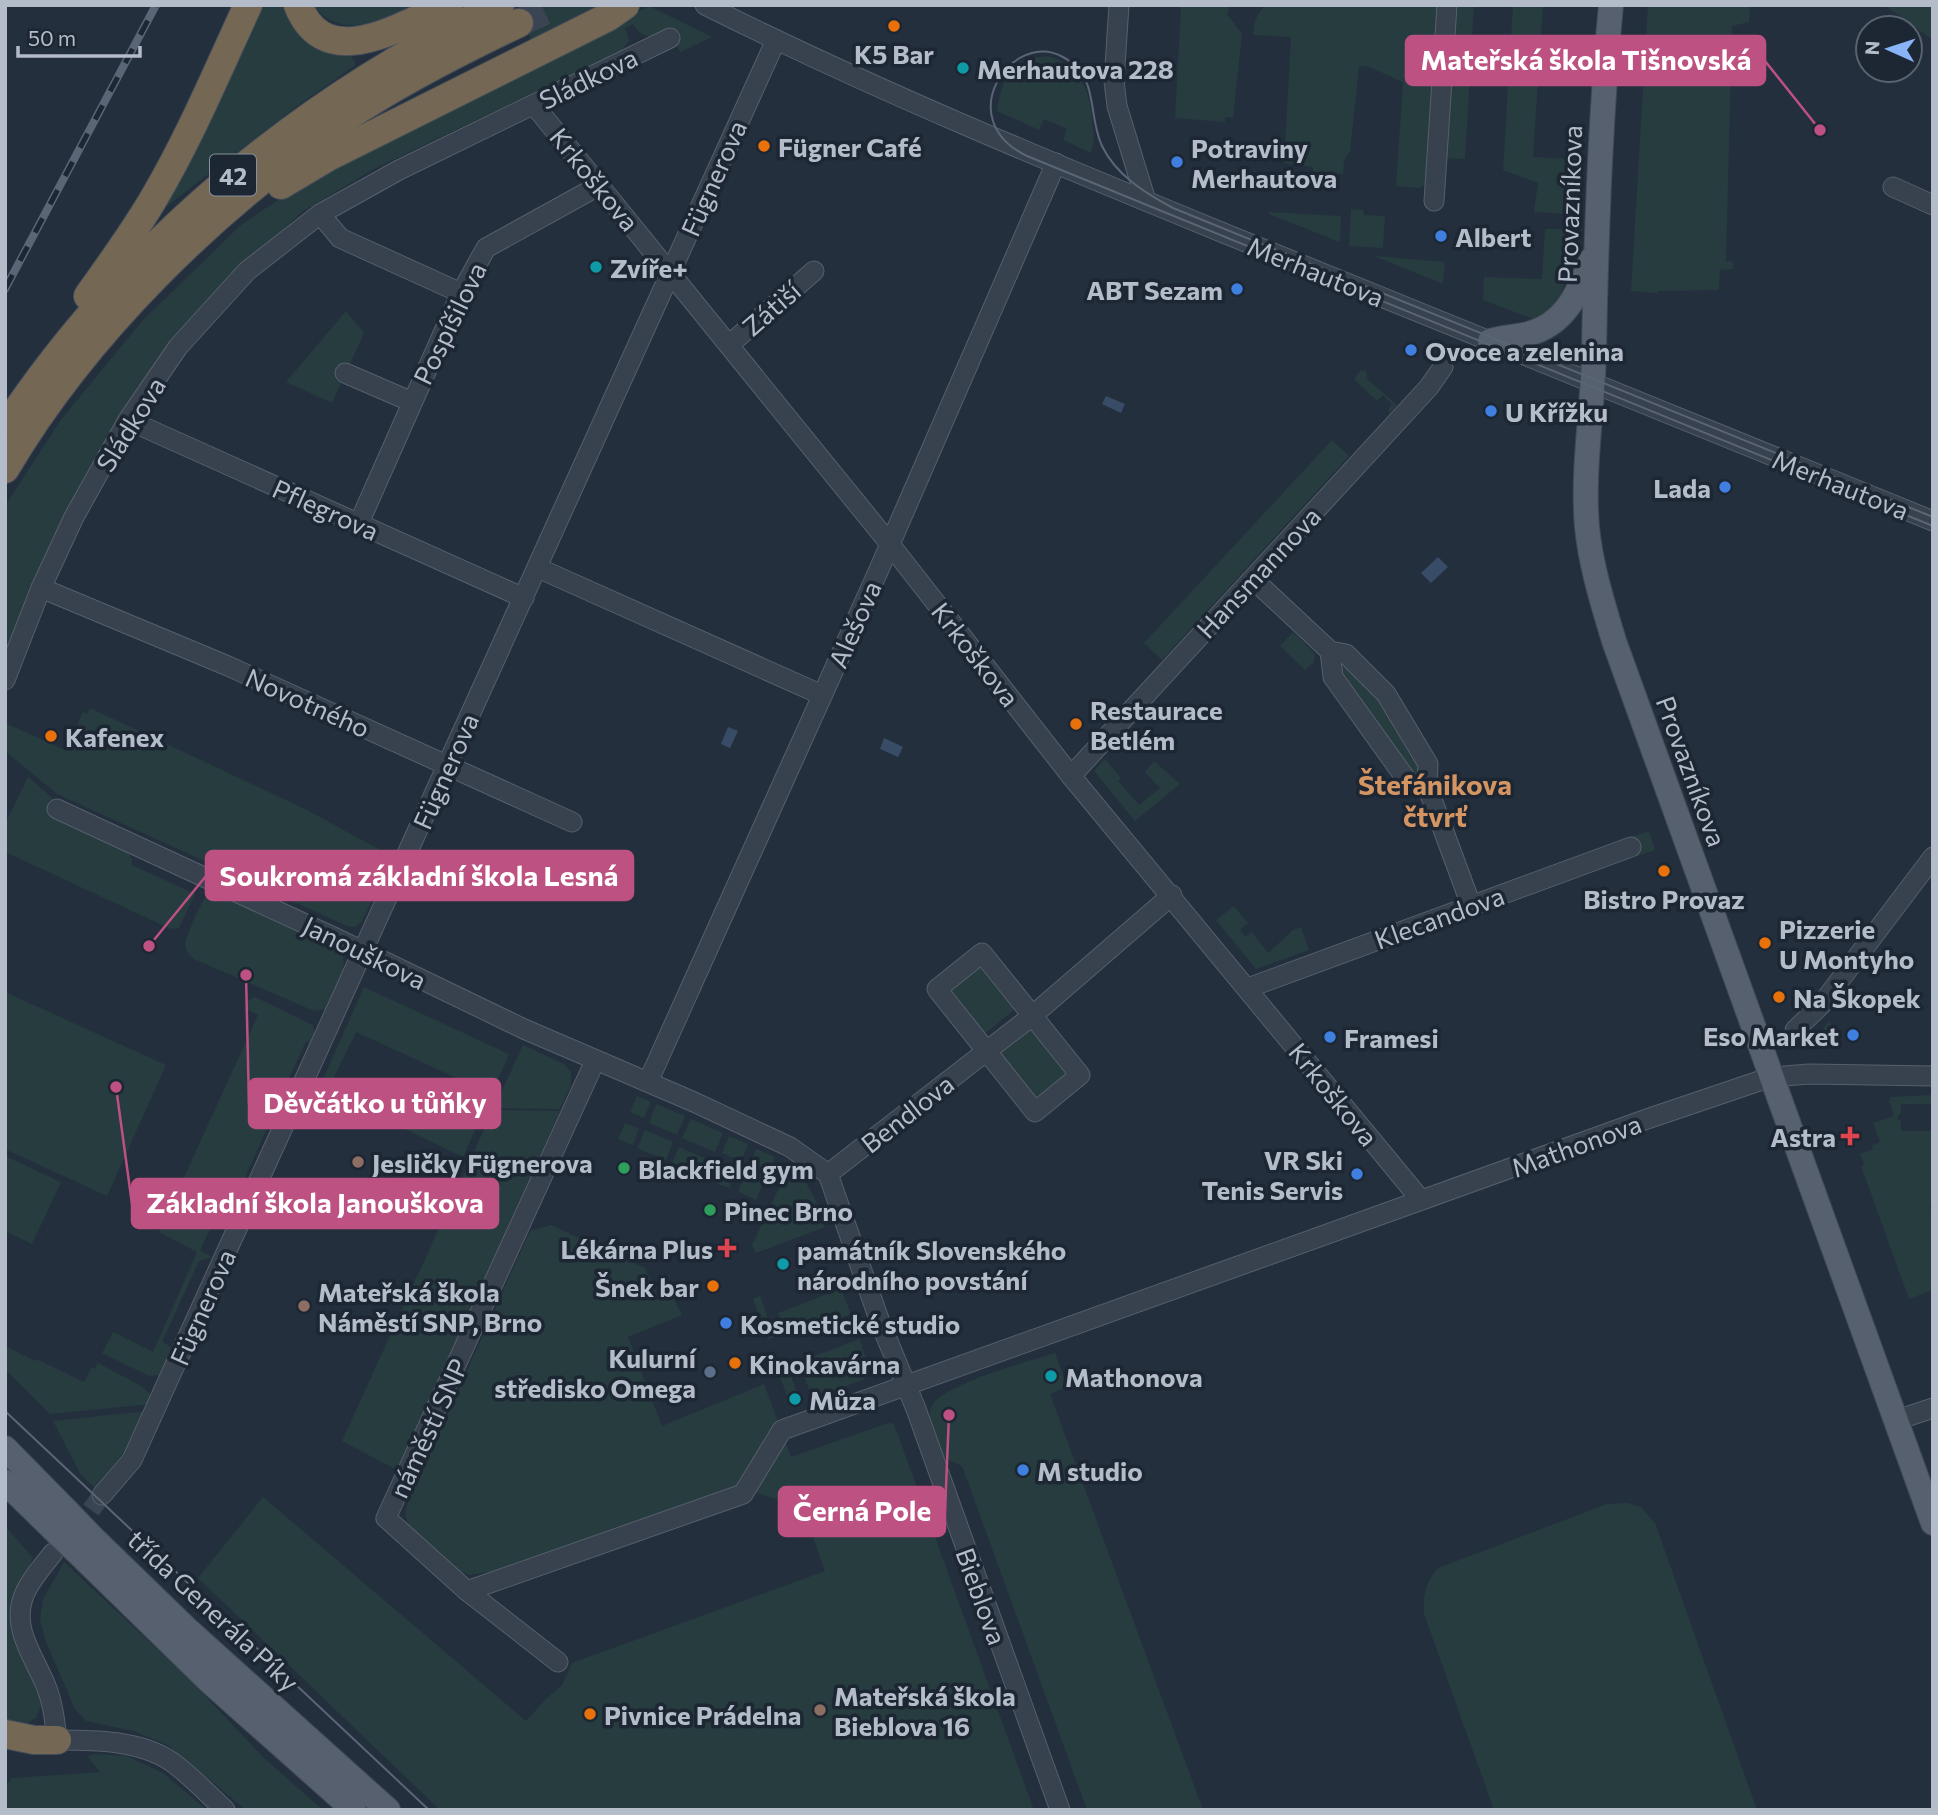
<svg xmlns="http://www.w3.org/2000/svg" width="1938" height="1815" viewBox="0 0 1938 1815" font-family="Commissioner,sans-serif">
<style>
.green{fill:#263c3f}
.water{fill:#394c67}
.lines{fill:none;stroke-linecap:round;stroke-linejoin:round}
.minor-tunnel{stroke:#3a4453;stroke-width:19;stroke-dasharray:19 10;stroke-linecap:butt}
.highway-tunnel{stroke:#3a4453;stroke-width:28;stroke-dasharray:28 14;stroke-linecap:butt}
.minor-casing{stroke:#565f6c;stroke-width:21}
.major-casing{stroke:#414a57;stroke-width:26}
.highway-casing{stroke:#434c59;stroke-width:30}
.minor{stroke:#38414e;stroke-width:19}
.major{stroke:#56606e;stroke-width:24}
.highway{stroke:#746855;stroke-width:28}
.tram{stroke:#5a6575;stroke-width:2}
.rail-casing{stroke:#5a6575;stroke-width:8}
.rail{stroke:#1d2633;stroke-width:5;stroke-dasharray:16;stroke-linecap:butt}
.major-bridge-casing{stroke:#414a57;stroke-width:26;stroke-linecap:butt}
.major-bridge{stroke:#56606e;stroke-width:24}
.food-dot{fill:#e8710a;stroke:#1d2633;stroke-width:2.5}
.culture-dot{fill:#0f9aa8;stroke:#1d2633;stroke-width:2.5}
.shop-dot{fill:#3f7fe0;stroke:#1d2633;stroke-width:2.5}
.health-dot{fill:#e0444e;stroke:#1d2633;stroke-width:2.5}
.education-dot{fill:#8d6e63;stroke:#1d2633;stroke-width:2.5}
.leisure-dot{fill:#2e9e5b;stroke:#1d2633;stroke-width:2.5}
.service-dot{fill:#5c6f8a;stroke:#1d2633;stroke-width:2.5}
.labels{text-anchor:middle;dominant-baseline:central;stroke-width:7;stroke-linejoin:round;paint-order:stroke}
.shield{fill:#1d2633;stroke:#878f9c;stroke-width:2}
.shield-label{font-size:24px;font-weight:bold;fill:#b4bcc9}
.poi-label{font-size:26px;font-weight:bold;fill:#b4bcc9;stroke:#1d2633;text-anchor:start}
.street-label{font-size:26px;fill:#b4bcc9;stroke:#1d2633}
.neighbourhood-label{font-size:28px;font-weight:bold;fill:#d59563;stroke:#1d2633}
.leader{fill:none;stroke:#bd5182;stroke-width:2.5}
.callout-dot{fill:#bd5182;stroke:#1d2633;stroke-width:2.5}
.callout{fill:#bd5182;stroke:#bd5182;stroke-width:2.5}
.callout-label{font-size:28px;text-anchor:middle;font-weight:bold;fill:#fff}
</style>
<rect width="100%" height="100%" fill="#242f3e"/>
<!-- green -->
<g class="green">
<polygon points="259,5 286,5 350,53 356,65 297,106 162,210"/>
<path d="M314 5H416C384 20 340 42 314 5Z"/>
<polygon points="515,5 609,5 533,44"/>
<polygon points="1181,5 1230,5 1227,14 1242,34 1233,118 1225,117 1225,122 1175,118"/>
<path d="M1266 5H1442L1428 182 1420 188 1396 186 1403 82 1367 66 1359 67 1350 151 1344 161 1343 174 1313 172V167L1284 163 1291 37 1253 35C1254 22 1256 14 1266 5Z"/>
<polygon points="1451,5 1474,5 1465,159 1442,158"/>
<polygon points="1513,5 1543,5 1533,157 1571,159 1568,214 1534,212 1538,183 1503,170"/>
<polygon points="1648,5 1750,5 1749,22 1732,26 1726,261 1733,262 1733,269 1720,270 1719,290 1658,291 1657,293 1631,291"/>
<polygon points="1884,5 1933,5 1933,40"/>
<path d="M649 6 712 37 680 52 670 29C655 36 643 42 633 24L625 28 629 41 621 51 374 169 302 212 240 269 172 345 5 655V506L60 421 142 321 241 225 312 177Z"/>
<path d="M1046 56C1076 62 1089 86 1092 115 1093 133 1096 135 1091 153L1063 140 1067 129 1044 119 1039 130 997 111C1000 79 1014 61 1046 56Z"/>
<polygon points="1351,209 1363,210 1364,215 1385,216 1383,248 1349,246"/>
<polygon points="1269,212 1341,216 1340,242 1269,214"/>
<path d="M1545 229H1568L1564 285C1560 301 1550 314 1533 319L1483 300 1484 277 1542 279Z"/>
<polygon points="1374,256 1445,262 1443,284"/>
<polygon points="346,311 364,333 332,403 286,382"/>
<polygon points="1361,370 1367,372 1366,378 1397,405 1390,413 1388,410 1392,404 1383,395 1377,401 1354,379"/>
<polygon points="1332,440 1349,456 1162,660 1144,643"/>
<polygon points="1293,632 1315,654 1314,662 1305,670 1280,646"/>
<polygon points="1347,664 1374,689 1424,765 1420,774 1415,776 1340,671"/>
<polygon points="90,708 307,810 393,857 362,921 356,927 347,926 57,794 5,751 5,723 65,750 83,712 87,714"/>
<polygon points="1105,759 1121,778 1118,781 1139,805 1160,788 1145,772 1154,761 1180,784 1135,821 1094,771"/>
<polygon points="28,777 55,800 128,850 132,860 132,865 195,894 179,928 171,929 5,852 5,824"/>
<polygon points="1649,831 1655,850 1637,856 1630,837"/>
<path d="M218 891 337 945C353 967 336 988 326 1009L314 1011 194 959C189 954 185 950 185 944 186 936 202 900 207 895 210 892 214 892 218 891Z"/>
<polygon points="1234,906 1248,923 1240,930 1246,937 1252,932 1268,953 1293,930 1301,927 1309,950 1256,969 1216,920"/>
<polygon points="976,961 1019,1006 982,1036 946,986"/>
<polygon points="364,987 509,1054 482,1115 469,1109 478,1088 356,1032 334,1077 376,1097 380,1091 386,1094 388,1088 477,1126 463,1157 319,1088"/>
<polygon points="5,992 166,1065 107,1196 5,1149"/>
<polygon points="255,997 313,1025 315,1033 312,1043 306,1041 240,1189 245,1192 229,1231 212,1224 200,1251 212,1257 199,1261 162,1342 175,1349 160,1375 149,1376 102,1353 113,1332 153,1352 197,1252 159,1232 258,1015 245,1009 249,1000"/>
<polygon points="1829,1021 1840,1048 1800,1046 1805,1039 1812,1043"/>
<polygon points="1034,1025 1071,1070 1038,1101 996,1056"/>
<polygon points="523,1045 564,1064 571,1072 571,1085 560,1109 494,1108"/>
<polygon points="1933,1095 1933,1104 1901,1104 1901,1114 1898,1115 1898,1120 1901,1121 1901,1131 1933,1131 1933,1197 1930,1207 1933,1220 1933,1290 1909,1299 1861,1166 1864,1164 1860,1154 1873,1149 1872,1146 1880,1142 1873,1123 1894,1116 1889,1101 1891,1097"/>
<polygon points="637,1096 651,1102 644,1118 630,1112"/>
<polygon points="656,1104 685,1116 677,1135 649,1123"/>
<polygon points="493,1110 560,1111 397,1470 342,1441"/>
<polygon points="691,1119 723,1133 715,1152 682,1138"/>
<polygon points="625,1123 639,1129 633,1145 618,1139"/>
<polygon points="645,1130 673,1142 666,1160 637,1148"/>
<polygon points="729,1136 748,1144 741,1161 722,1153"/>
<polygon points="679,1147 709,1160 702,1176 672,1163"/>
<polygon points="756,1149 775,1157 768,1173 749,1165"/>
<polygon points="5,1156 61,1182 32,1244 5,1231"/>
<polygon points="717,1164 736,1172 729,1188 710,1181"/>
<path d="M789 1167C811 1182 817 1202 825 1227L756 1253 752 1245Z"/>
<polygon points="744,1176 763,1184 756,1200 738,1192"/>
<polygon points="551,1225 645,1268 657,1296 670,1291 682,1315 628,1337 662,1426 764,1384 791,1457 888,1423 894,1424 1034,1810 440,1810 198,1578 263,1497 526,1721 546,1699 562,1685 572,1663 825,1571 802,1507 734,1486 496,1571 469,1575 450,1567 412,1534 405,1514 409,1499 530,1231"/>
<polygon points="841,1289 851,1314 788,1338 778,1313"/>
<polygon points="760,1296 775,1337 768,1340 753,1299"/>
<polygon points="860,1339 869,1369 867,1378 813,1399 798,1362"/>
<polygon points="5,1346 35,1361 37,1359 84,1382 92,1367 95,1369 98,1363 143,1387 151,1395 150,1404 50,1414 5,1369"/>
<path d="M1055 1353 1067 1387 1050 1394 1203 1810H1087L962 1466 943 1457C938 1444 924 1419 932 1405 944 1384 1029 1361 1055 1353Z"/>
<polygon points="787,1366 801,1402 791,1406 777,1369"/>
<polygon points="147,1411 126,1449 95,1488 81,1475 53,1421"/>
<path d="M1627 1503 1641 1507 1655 1523 1757 1810H1494L1424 1614C1423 1595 1425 1583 1438 1568L1607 1504Z"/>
<path d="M5 1526 33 1558C0 1623 21 1640 43 1702L36 1718 20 1727 5 1722Z"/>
<polygon points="64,1562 188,1678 264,1758 323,1810 246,1810 168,1745 133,1731 86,1721 75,1709 46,1642 40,1620 43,1599"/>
<polygon points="94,1754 127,1756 163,1773 207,1810 5,1810 5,1787 12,1778 100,1772 87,1756"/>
</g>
<!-- water -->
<g class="water">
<polygon points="1106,396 1125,404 1121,413 1102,404"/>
<polygon points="1438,557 1448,567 1431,583 1421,573"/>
<polygon points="728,727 738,731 730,748 721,744"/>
<polygon points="884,738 903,747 898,757 880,749"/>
</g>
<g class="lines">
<!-- minor-tunnel -->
<polyline class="minor-tunnel" points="91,1510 102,1495"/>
<!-- highway-tunnel -->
<polyline class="highway-tunnel" points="519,23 557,5"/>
<defs>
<g id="minor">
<path d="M705 5C875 90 1050 162 1226 234 1461 331 1697 426 1933 521"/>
<polyline points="1119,5 1114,81 1117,106 1146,201"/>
<polyline points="534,105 889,543 1071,776 1421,1200"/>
<polyline points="1893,187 1933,205"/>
<polyline points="1434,201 1447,5"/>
<polyline points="320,214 340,238 461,293"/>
<polyline points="729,345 814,271"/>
<polyline points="345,373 412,402"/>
<polyline points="128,420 524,598"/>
<polyline points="359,523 461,293 486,248 600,185"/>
<polyline points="538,568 822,695"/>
<polyline points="1253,579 1330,651 1346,654 1386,694 1428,764 1427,786 1471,905"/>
<polyline points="41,588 228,666 572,822"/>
<polyline points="1330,651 1333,677 1409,783 1427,786"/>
<polyline points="5,680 41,588 74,517 128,420 178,347 247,271 320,214 399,170 670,38"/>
<polyline points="1071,776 1429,387 1443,367"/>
<polyline points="57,809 340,940 524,1029 694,1102 790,1147 828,1174 880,1322 916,1409 1060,1810"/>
<polygon points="982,953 1080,1075 1035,1112 937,989"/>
<polyline points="1248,988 1631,847"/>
<polyline points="1795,1030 1821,1005 1933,857"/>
<polyline points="648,1082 877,574 1056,163"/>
<polyline points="828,1174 1032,1016 1172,895"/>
<polyline points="1897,1420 1933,1408"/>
<polyline points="102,1495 132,1460 776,40"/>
<path d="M53 1553C43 1566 28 1582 23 1598 12 1630 35 1658 46 1686 53 1703 55 1722 57 1740 94 1740 140 1740 172 1762 191 1776 208 1794 225 1810"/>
<polyline points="467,1591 743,1494 782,1430 1647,1119 1771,1077 1809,1074 1933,1076"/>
<polyline points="558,1662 467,1591 386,1518 595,1061"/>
</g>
<g id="major">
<path d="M1611 5C1600 120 1596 236 1594 352 1593 410 1582 469 1587 527 1591 567 1603 604 1614 641L1933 1523"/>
<path d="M1490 341C1502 337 1516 337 1528 334 1566 324 1578 293 1591 260"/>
<polyline points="5,1448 67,1511"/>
<polyline points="5,1482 52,1528"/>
<polyline points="90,1535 189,1631 388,1810"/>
<polyline points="76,1551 209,1681 354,1810"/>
</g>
<g id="highway">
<path d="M298 5C326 76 403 24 449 5"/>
<polyline points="281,185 328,157 608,17 625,5"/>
<path d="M88 296C111 264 134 232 154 198 190 137 218 70 248 5"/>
<path d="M5 428C127 244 302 100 500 5"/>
<path d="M5 469C85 333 216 205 347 117 401 81 460 51 519 23"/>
<polyline points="5,1734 34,1740 57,1740"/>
</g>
</defs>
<!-- minor casing -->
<use href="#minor" class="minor-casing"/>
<!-- major casing -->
<use href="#major" class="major-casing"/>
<!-- highway casing -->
<use href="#highway" class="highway-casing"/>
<!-- minor -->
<use href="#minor" class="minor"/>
<!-- major -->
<use href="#major" class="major"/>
<!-- highway -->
<use href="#highway" class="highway"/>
<!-- tram -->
<g class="tram">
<path d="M1933 517 1173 208C1145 193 1116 175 1102 146 1087 114 1100 76 1063 57 1012 29 950 119 1027 156L1933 526"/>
<polyline points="5,1411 429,1810"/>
</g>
<defs>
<polyline id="rail" points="5,289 156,5"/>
</defs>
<!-- rail casing -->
<use href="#rail" class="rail-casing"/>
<!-- rail -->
<use href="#rail" class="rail"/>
<defs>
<g id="major-bridge">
<polyline points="67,1511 90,1535"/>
<polyline points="52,1528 76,1551"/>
</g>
</defs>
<!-- major-bridge casing -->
<use href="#major-bridge" class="major-bridge-casing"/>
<!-- major-bridge -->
<use href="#major-bridge" class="major-bridge"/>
</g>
<!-- markers -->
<g class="food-dot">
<circle cx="894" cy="26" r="7"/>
<circle cx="764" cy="146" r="7"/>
<circle cx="1076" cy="724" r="7"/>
<circle cx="51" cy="736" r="7"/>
<circle cx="1664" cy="871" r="7"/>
<circle cx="1765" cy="943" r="7"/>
<circle cx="1779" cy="997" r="7"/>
<circle cx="713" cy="1286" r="7"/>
<circle cx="735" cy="1363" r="7"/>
<circle cx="590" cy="1714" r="7"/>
</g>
<g class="culture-dot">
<circle cx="963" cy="68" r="7"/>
<circle cx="596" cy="267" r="7"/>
<circle cx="783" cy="1264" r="7"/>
<circle cx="1051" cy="1376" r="7"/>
<circle cx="795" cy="1399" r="7"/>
</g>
<g class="shop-dot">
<circle cx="1177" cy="162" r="7"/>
<circle cx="1441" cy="236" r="7"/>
<circle cx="1237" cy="289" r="7"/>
<circle cx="1411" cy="350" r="7"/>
<circle cx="1491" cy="411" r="7"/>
<circle cx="1725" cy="487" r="7"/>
<circle cx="1853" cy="1035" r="7"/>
<circle cx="1330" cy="1037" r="7"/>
<circle cx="1357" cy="1174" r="7"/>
<circle cx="726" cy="1323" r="7"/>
<circle cx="1023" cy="1470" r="7"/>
</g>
<g class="health-dot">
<path d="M1846.5 1125.5h7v7h7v7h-7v7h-7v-7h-7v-7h7z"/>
<path d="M723.5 1237.5h7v7h7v7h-7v7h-7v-7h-7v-7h7z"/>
</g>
<g class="education-dot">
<circle cx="358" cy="1162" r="7"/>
<circle cx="304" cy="1306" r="7"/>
<circle cx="820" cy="1710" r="7"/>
</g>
<g class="leisure-dot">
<circle cx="624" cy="1168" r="7"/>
<circle cx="710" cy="1210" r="7"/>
</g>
<circle class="service-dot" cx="710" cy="1372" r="7"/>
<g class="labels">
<!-- shield labels -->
<rect class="shield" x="210" y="154.5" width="46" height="41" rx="5"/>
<g class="shield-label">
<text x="233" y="175">42</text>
</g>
<!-- poi labels -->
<g class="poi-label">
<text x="894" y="53" text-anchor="middle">K5 Bar</text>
<text x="977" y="68">Merhautova 228</text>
<text x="778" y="146">Fügner Café</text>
<text x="1191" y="147">Potraviny<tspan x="1191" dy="30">Merhautova</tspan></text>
<text x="1455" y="236">Albert</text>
<text x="610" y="267">Zvíře+</text>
<text x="1223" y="289" text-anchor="end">ABT Sezam</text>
<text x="1425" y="350">Ovoce a zelenina</text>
<text x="1505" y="411">U Křížku</text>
<text x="1711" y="487" text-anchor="end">Lada</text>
<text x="1090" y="709">Restaurace<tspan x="1090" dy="30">Betlém</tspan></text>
<text x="65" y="736">Kafenex</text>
<text x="1664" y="898" text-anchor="middle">Bistro Provaz</text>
<text x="1779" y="928">Pizzerie<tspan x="1779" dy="30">U Montyho</tspan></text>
<text x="1793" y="997">Na Škopek</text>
<text x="1839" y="1035" text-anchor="end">Eso Market</text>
<text x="1344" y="1037">Framesi</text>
<text x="1836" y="1136" text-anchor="end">Astra</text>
<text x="1343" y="1159" text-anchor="end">VR Ski<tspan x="1343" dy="30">Tenis Servis</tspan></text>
<text x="372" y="1162">Jesličky Fügnerova</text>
<text x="638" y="1168">Blackfield gym</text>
<text x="724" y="1210">Pinec Brno</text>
<text x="713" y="1248" text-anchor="end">Lékárna Plus</text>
<text x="797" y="1249">památník Slovenského<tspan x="797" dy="30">národního povstání</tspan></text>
<text x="699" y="1286" text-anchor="end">Šnek bar</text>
<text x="318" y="1291">Mateřská škola<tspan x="318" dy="30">Náměstí SNP, Brno</tspan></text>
<text x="740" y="1323">Kosmetické studio</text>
<text x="696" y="1357" text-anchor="end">Kulurní<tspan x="696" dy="30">středisko Omega</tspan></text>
<text x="749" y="1363">Kinokavárna</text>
<text x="1065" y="1376">Mathonova</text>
<text x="809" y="1399">Můza</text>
<text x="1037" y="1470">M studio</text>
<text x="834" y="1695">Mateřská škola<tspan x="834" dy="30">Bieblova 16</tspan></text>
<text x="604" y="1714">Pivnice Prádelna</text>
</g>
<!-- street labels -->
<g class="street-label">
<text transform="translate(588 78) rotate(-26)">Sládkova</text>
<text transform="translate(713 178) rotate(-66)">Fügnerova</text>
<text transform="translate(595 179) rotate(51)">Krkoškova</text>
<text transform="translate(1569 204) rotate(-88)">Provazníkova</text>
<text transform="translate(1316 271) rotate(22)">Merhautova</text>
<text transform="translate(771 308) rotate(-41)">Zátiší</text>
<text transform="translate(449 323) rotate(-64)">Pospíšilova</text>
<text transform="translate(130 424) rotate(-58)">Sládkova</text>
<text transform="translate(1841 484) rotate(22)">Merhautova</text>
<text transform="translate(326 509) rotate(24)">Pflegrova</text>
<text transform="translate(1258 572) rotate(-47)">Hansmannova</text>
<text transform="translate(854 624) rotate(-66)">Alešova</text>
<text transform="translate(976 654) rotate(52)">Krkoškova</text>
<text transform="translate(308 702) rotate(24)">Novotného</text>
<text transform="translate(445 771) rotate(-66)">Fügnerova</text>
<text transform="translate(1692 771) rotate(70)">Provazníkova</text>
<text transform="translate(1439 917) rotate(-20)">Klecandova</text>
<text transform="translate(365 952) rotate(26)">Janouškova</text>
<text transform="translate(1334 1094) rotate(51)">Krkoškova</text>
<text transform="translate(907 1113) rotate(-38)">Bendlova</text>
<text transform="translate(1576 1145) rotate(-20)">Mathonova</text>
<text transform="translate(202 1307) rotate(-66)">Fügnerova</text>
<text transform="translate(428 1428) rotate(-65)">náměstí SNP</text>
<text transform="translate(982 1596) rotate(70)">Bieblova</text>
<text transform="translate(214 1610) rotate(43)">třída Generála Píky</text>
</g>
<!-- neighbourhood labels -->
<g class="neighbourhood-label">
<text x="1435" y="784">Štefánikova<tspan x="1435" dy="32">čtvrť</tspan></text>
</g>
</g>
<!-- callouts -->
<path class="leader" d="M1820 130L1765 61M149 946L206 876M246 975L249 1104M116 1087L132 1204M949 1415L945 1511"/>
<g class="callout-dot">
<circle cx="1820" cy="130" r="7"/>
<circle cx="149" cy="946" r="7"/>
<circle cx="246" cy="975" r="7"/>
<circle cx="116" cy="1087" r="7"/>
<circle cx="949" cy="1415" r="7"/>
</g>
<g class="callout">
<rect x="1406" y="36" width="359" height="49" rx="7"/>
<rect x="206" y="851" width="427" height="49" rx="7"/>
<rect x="249" y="1079" width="251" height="49" rx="7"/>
<rect x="132" y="1179" width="366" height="49" rx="7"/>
<rect x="779" y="1487" width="166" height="49" rx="7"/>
</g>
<g class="callout-label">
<text x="1586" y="70">Mateřská škola Tišnovská</text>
<text x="419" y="886">Soukromá základní škola Lesná</text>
<text x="375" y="1113">Děvčátko u tůňky</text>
<text x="315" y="1213">Základní škola Janouškova</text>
<text x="862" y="1521">Černá Pole</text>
</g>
<!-- border -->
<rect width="1938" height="1815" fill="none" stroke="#b4bcc9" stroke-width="14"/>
<!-- north arrow -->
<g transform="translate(1889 49) rotate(273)"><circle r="33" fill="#1d2633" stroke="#59626f" stroke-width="2"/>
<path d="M0-5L12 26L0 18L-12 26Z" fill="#8ab4f8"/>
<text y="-10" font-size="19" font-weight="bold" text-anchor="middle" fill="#b4bcc9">N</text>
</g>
<!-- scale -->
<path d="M18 46v10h122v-10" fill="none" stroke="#b4bcc9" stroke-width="3.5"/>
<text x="28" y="46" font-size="21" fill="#b4bcc9" stroke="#1d2633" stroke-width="5" paint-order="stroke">50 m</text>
</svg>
